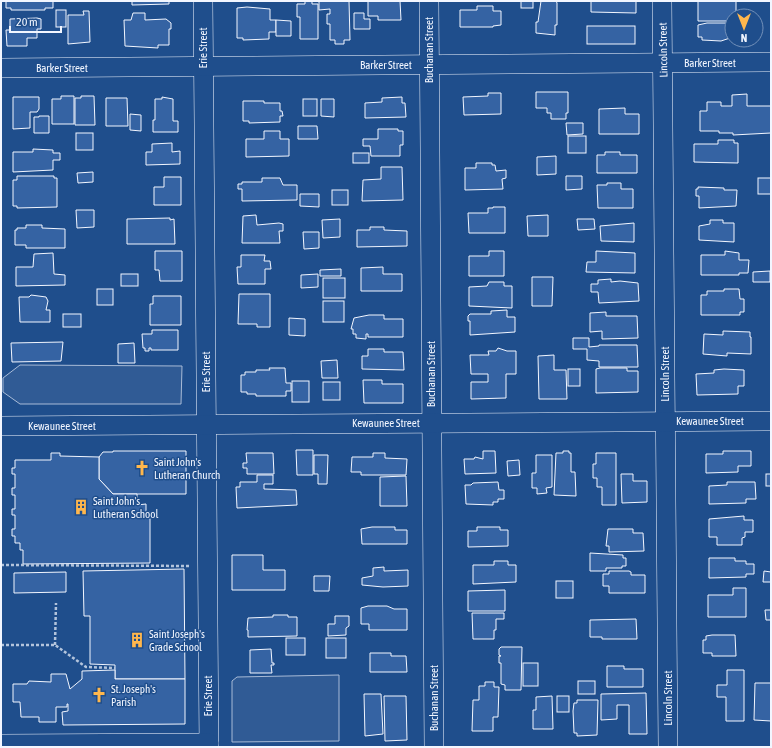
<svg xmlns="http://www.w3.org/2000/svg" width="772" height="748" viewBox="0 0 772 748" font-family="'Asap Condensed',sans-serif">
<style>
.parking{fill:#305b95;stroke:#a8bbd7}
.building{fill:#3563a3;stroke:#f2f6ff}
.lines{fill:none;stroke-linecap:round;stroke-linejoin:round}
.minor-casing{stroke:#f2f6ff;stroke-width:20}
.path{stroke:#b3c4dc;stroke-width:2.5;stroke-dasharray:3 2;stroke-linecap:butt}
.minor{stroke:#1f4e8c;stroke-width:19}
.labels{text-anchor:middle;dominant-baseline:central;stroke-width:3;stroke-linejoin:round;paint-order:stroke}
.street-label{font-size:11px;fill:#f2f6ff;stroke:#1f4e8c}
.poi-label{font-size:11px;fill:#f2f6ff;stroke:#1f4e8c;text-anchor:start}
</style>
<rect width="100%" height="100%" fill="#1f4e8c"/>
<!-- parking -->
<g class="parking">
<polygon points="20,365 182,366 181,404 20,404 3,392 3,378"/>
<polygon points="339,675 339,741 232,742 232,681 237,677"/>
</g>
<!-- building -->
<g class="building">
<polygon points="6,1 53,1 53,8 45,8 45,10 11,10 11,8 6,8"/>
<polygon points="132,1 169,1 169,4 132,5"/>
<polygon points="305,1 312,1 312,4 318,4 318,39 300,39 300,17 297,17 297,4 305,4"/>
<polygon points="319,1 349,1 350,40 344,40 344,44 335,44 335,40 330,40 330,24 327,24 327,14 330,14 330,9 319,10"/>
<polygon points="368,1 400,1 401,20 378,20 378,16 368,16"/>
<rect x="521" y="1" width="12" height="7"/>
<polygon points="541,1 556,1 557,3 557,25 555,25 555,35 536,33 536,22 538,22"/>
<polygon points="591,1 636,1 636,13 591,12"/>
<polygon points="698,1 736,1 736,16 732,16 732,21 698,21"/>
<polygon points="477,6 493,6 493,11 501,11 501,25 493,26 493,27 460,27 460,10 477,10"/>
<polygon points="247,7 270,9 270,20 276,20 276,32 269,32 269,39 243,40 243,38 237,38 237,8"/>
<rect x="56" y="10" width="10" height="17"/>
<polygon points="83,11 89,11 90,42 68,44 68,15 84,15"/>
<polygon points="133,13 145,13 145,20 166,19 171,23 171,29 169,29 169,45 158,45 158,48 125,46 124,20 131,20"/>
<polygon points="354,13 364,13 364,19 370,19 370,29 354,29"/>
<polygon points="37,18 41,19 41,29 37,29 37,38 27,38 27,46 7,46 6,30 10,30 10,19"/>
<polygon points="276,20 291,21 291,36 276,36"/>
<polygon points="707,23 732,23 730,38 721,41 702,40 702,37 698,37 698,25"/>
<rect x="587" y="26" width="48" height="18"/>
<polygon points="536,92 568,92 568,113 566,113 566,119 551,119 551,113 547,113 547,108 536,108"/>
<polygon points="488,93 501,93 501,114 464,115 463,97 488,96"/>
<polygon points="747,94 747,106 771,106 771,133 733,135 733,133 719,133 719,131 700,131 700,111 707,111 707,102 721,102 721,106 732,106 732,95"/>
<polygon points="61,96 74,96 74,124 52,124 52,99 61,99"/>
<polygon points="81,96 94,96 95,125 75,125 75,98 81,98"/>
<polygon points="13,97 39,97 39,109 37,112 30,112 30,128 13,129"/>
<polygon points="162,97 173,99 173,121 178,121 178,132 153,132 153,120 155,120 155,99 162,99"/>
<polygon points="402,97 402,103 405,103 406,117 365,118 365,103 382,102 382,98"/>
<polygon points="106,98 127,98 128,126 106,126"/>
<rect x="303" y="99" width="14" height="17"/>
<polygon points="321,99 334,99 334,117 321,116"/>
<polygon points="243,101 264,101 264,103 280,103 280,111 282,111 283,116 280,116 280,122 249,123 249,121 243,121"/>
<polygon points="625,108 625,114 639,114 639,134 599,134 599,109"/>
<polygon points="130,114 141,115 141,131 130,130"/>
<polygon points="39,116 49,116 49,133 34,133 34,117 39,117"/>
<polygon points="566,123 583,123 583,134 567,135"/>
<polygon points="298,126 317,126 318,139 298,139"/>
<polygon points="378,129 398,129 398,131 403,131 403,145 400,145 400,156 371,156 370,146 363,146 363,139 378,139"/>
<polygon points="264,131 280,131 280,139 289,139 289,156 246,157 246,139 264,139"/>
<rect x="76" y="133" width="17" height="17"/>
<rect x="568" y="136" width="18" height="17"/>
<polygon points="718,140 734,140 734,143 738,143 738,163 694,162 694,144 718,144"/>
<polygon points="172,143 172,152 180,151 180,164 146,165 146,152 152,152 152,144"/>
<polygon points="33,149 53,150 53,153 60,153 60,160 53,160 53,170 13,172 13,152 33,152"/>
<polygon points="605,152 620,152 620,155 637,155 637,173 597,173 597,155 605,155"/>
<rect x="353" y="153" width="16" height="10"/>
<polygon points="556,156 556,174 537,175 537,157"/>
<polygon points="476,163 492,163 492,165 495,165 496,171 506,170 506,178 502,179 503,189 465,190 465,168 476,168"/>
<polygon points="381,167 402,167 403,200 362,201 363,180 381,179"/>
<polygon points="93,172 93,182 78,183 77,173"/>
<polygon points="17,176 54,176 54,178 57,178 57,207 17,208 17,206 13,206 13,180 17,180"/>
<polygon points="566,176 582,176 582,189 566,190"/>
<polygon points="164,177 181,177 181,205 154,205 154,187 164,187"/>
<polygon points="262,178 280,178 283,185 297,185 297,200 242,201 242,189 238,189 238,184 242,184 242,182 262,182"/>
<rect x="758" y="178" width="13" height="16"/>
<polygon points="607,183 621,183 621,189 633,189 633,208 598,208 597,185 607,185"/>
<polygon points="698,187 724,188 724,190 737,190 736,206 699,208 699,196 696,196 696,189 698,189"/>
<rect x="332" y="190" width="16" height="15"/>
<polygon points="300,194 319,194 319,207 300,206"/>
<polygon points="493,207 505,207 505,233 469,233 468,213 488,213 488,208 493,208"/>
<polygon points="76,210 94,210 94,227 77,228"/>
<polygon points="256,215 257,225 279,223 283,224 283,231 279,231 280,243 242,243 243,216"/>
<polygon points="548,215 548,236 528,236 527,216"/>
<polygon points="170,218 170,220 174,219 175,244 127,244 127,219"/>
<polygon points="340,219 340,237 323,238 322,220"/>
<polygon points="577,219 594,219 595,229 578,230"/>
<polygon points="710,220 723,220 723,223 734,223 734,242 699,240 699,226 710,224"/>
<polygon points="634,223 634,242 601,241 600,226"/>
<polygon points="26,225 42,225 42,228 65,229 65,248 26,248 26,245 15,245 15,230 17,230 17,228 26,228"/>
<polygon points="370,227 384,227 384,230 407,231 407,246 357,247 357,230 370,230"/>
<polygon points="303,232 319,232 319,248 304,249"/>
<polygon points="155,251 182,251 182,281 160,281 159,270 155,270"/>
<polygon points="489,251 504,251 504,276 469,276 469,256 489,256"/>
<polygon points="596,251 635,253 635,273 586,272 587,262 596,262"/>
<polygon points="725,251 739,253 739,260 749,260 748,273 739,273 739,275 701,275 701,255 725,255"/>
<polygon points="53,253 54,274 65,275 65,285 16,286 16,267 33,267 34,254"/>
<polygon points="241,255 265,255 264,261 270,261 271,269 265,269 265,284 238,284 237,267 241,267"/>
<polygon points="383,267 383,274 402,274 402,291 361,291 361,268"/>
<polygon points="341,269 341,276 320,276 320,270"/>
<polygon points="770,271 770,282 753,282 753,272"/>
<rect x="121" y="274" width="17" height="12"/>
<polygon points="318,274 318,287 301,288 301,275"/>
<polygon points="532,277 553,277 552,306 532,306"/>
<rect x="323" y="278" width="22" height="20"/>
<polygon points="611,279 611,282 620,281 638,283 639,301 599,303 598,292 591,292 591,284 598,284 598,280"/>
<polygon points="489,282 504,282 504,286 512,286 512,308 469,306 469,287 487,286"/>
<rect x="97" y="289" width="16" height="16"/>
<polygon points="724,289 739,289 740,299 744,299 744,312 740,312 740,315 701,315 701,295 707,295 707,291 724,291"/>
<polygon points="239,294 270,294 270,327 257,327 257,324 238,324"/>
<polygon points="31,295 46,297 48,301 46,310 50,310 50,322 20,322 19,297 29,297"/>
<polygon points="153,296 181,296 181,325 150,325 150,304 153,304"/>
<rect x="323" y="301" width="21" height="21"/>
<polygon points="507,310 507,317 515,317 515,332 470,335 470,321 468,321 468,316 470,314 491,314 491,311"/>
<polygon points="606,312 606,316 637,316 638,338 602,339 602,331 590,332 590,313"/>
<rect x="63" y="314" width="18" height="13"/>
<polygon points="369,315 384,315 384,319 403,319 403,337 368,337 368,334 366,334 366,339 356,338 356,334 353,334 353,329 351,329 354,318"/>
<polygon points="289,318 305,319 305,336 289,335"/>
<polygon points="152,330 178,330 178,350 151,350 151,348 149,348 149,351 145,351 145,348 143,348 142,334 152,334"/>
<polygon points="723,331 750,332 750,337 751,337 751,354 727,353 727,356 703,354 704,334 723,335"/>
<polygon points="573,338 589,338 589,347 599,346 599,345 637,345 638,367 599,367 599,361 587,360 587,349 573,349"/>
<polygon points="63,342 61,361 12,362 11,343"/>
<polygon points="134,343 135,363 118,363 118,344"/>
<polygon points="498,348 507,351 516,351 516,374 506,374 506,398 471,399 471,382 488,382 488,374 471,374 470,355 489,355 488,351 496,351"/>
<polygon points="368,349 384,349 384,352 403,352 404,370 362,369 362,356 368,356"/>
<polygon points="554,355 554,370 566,370 567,399 539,399 538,356"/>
<polygon points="337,360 338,378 322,378 321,361"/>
<polygon points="269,368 285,368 286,383 291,383 291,391 286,391 286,396 256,396 256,394 247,394 247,392 241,392 241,375 245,375 245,372 256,372 256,370 270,370"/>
<polygon points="600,368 627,368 627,371 638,371 638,392 596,393 596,369"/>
<rect x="568" y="369" width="12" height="17"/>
<polygon points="724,369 744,370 744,386 738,386 738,394 697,395 696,374 714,373 714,370"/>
<polygon points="363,380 382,380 382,384 403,384 403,403 364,403"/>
<rect x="292" y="381" width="17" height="21"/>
<rect x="323" y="382" width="17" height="18"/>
<polygon points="296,450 313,450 313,475 297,475"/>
<polygon points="113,451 186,451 186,494 113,494 99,479 99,457 103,452 113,452"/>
<polygon points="483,451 495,451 496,473 465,474 464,459 474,459 475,457 483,459"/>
<polygon points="563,451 569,451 569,453 571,453 571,472 575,472 576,496 554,495 556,453 563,453"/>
<polygon points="723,451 751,451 751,466 738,466 738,472 706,473 706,454 723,454"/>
<polygon points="51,453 60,453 60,456 99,457 99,479 113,494 137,494 137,505 146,504 146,512 150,512 150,563 23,564 23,550 20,550 20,543 15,543 15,536 12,536 12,529 15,529 15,515 12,515 12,509 15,509 15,495 12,495 12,488 15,488 15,474 12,474 12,468 15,468 15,460 51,460"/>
<polygon points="246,453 273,453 274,474 247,474 247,468 243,468 243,463 247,463"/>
<polygon points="373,453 385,453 385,458 407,459 406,475 361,475 361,472 351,472 352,457 373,457"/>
<polygon points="596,453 616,453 616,505 602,505 602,487 597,487 597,478 593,478 593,464 596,464"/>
<polygon points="314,455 328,455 327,484 318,484 318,474 314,474"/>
<polygon points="536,455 552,455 552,487 546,488 547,493 537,494 537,488 532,488 532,473 536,473"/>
<polygon points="519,460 520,475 508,476 507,461"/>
<polygon points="621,474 633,474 633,481 647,481 647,502 622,503"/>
<rect x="766" y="474" width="5" height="12"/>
<polygon points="257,475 273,475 273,484 264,484 264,489 296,490 297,505 237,508 236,487 240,487 240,482 257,482"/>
<polygon points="406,476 407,506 380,506 380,477"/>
<polygon points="498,482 499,490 504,490 504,499 498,499 498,502 493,502 493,505 466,504 465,485 471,485 473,483"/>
<polygon points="727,482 755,482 756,499 746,499 746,503 709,504 709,486 727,485"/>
<polygon points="744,516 744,520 753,520 753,532 745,532 745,537 742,538 742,545 717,545 717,537 709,537 709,519"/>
<polygon points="372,527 395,527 395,530 407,530 407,544 362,544 361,529"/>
<polygon points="477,527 500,527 500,530 508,530 508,546 468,547 468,531 477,531"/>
<polygon points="608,529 633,529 633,533 643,533 644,551 609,552 609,546 606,546"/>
<polygon points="590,553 623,555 623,558 626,558 626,566 622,566 622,568 606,568 606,571 590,571"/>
<polygon points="232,555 263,555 263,570 285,570 285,590 232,590"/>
<polygon points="709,558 735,558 735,561 746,561 746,564 754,564 754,574 746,574 746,577 709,578"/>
<polygon points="494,561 508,561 508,565 516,565 516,582 473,584 473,565 494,565"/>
<polygon points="384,567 384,571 408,570 408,586 383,587 362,585 362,578 373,576 373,568"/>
<polygon points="184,569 185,679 115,679 115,665 90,664 90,616 84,616 83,571"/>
<polygon points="609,571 629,571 631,572 631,575 645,575 645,593 609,593 609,586 603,586 603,574 609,574"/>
<polygon points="764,571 771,572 771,582 763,582"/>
<polygon points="66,572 66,592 14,593 14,573"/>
<polygon points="314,576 330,576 329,591 314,591"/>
<rect x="556" y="581" width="17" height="17"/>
<polygon points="733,588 746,588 746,617 708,617 708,595 733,595"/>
<polygon points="505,590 505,611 468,611 468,591"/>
<polygon points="368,606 387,606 394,609 407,609 407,630 369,630 369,624 361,624 361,608"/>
<polygon points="765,610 771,610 771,620 766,620"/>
<polygon points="472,613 504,613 504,619 496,619 496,630 494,630 494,639 473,639"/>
<polygon points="273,615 288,615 288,617 297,617 297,636 248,637 248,630 247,630 248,618 273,617"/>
<polygon points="335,616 349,616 349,626 346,628 346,635 328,636 328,624 335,624"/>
<polygon points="636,619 637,639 602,639 602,637 590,637 590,620"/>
<polygon points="712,635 735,635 736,656 712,656 712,653 703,653 703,640 706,640 706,636"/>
<rect x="286" y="638" width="19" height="17"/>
<rect x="326" y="638" width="20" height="20"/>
<polygon points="501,647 522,647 521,690 505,690 505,685 501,684 501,663 499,663 499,656 501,656 499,655 499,649"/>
<polygon points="271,649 272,663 274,663 274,665 271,665 272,673 250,673 250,650"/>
<polygon points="370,653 391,653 391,656 406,656 407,672 370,672"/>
<rect x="523" y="663" width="15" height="23"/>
<polygon points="607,666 624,666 624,669 643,669 643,687 607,687"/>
<polygon points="115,670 115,679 185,679 185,724 63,725 62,712 68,711 68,704 67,704 67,707 56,707 56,722 39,722 39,717 21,717 20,702 13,702 13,684 27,684 29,681 51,682 51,674 66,674 70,689 82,679 82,671"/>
<polygon points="727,670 744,670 744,721 726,721 726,697 717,697 717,685 727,685"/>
<rect x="578" y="681" width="17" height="13"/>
<polygon points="485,682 494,682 494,687 499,687 498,717 493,717 493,731 472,731 473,700 479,700 479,686 485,686"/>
<polygon points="755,683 771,683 771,721 754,720"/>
<polygon points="646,693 647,734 629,734 629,705 617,705 617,719 601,720 601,694"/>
<polygon points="364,694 381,694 383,734 365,736"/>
<polygon points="384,696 406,696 407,740 385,741"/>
<polygon points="552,696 553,729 533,729 533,710 536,710 536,697"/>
<rect x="557" y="696" width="12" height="16"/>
<polygon points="577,700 598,700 597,735 577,736 577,733 574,733 573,711 574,703 577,703"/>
</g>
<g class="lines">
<defs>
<g id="minor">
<polyline points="203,1 209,747"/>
<polyline points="429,1 434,747"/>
<polyline points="662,1 668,747"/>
<polyline points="1,68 771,62"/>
<polyline points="1,426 771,421"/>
<polyline points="1,744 209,743"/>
</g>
</defs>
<!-- minor casing -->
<use href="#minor" class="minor-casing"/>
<!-- path -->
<g class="path">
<polyline points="1,565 191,566"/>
<polyline points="1,645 55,645 86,667 115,668"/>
<polyline points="55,645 56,603"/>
</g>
<!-- minor -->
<use href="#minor" class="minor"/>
</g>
<!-- icons -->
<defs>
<symbol id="church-bare" viewBox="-9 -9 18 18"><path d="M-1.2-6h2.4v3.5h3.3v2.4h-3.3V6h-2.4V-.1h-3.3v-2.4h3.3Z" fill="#ffb74d" stroke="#1f4e8c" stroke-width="2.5" paint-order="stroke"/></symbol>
<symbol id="building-bare" viewBox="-9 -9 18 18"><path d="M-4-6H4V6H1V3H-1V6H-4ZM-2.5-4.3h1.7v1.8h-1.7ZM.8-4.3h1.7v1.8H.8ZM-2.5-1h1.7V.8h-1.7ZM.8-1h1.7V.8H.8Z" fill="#ffb74d" stroke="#1f4e8c" stroke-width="2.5" paint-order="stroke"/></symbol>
</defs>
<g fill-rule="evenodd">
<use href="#church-bare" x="131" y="457" width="22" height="22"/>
<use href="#building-bare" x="70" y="496" width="22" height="22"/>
<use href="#building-bare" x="126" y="629" width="22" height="22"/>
<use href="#church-bare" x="88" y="684" width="22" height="22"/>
</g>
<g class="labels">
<!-- street labels -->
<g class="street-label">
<text transform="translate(203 48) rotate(-90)">Erie Street</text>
<text transform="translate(429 50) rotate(-90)">Buchanan Street</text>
<text transform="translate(663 50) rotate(-91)">Lincoln Street</text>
<text x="710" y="63">Barker Street</text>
<text x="386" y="65">Barker Street</text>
<text x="62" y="68">Barker Street</text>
<text transform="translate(206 372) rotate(-90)">Erie Street</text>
<text transform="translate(431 374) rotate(-90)">Buchanan Street</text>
<text transform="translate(665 374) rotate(-90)">Lincoln Street</text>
<text x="710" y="421">Kewaunee Street</text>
<text x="386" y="423">Kewaunee Street</text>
<text x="62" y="426">Kewaunee Street</text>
<text transform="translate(208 696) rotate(-90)">Erie Street</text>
<text transform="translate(434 698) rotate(-90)">Buchanan Street</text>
<text transform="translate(668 698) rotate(-90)">Lincoln Street</text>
</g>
<!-- poi labels -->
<g class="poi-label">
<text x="154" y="462">Saint John's<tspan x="154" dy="13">Lutheran Church</tspan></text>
<text x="93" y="501">Saint John's<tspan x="93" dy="13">Lutheran School</tspan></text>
<text x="149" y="634">Saint Joseph's<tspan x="149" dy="13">Grade School</tspan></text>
<text x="111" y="689">St. Joseph's<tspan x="111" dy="13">Parish</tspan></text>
</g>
</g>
<!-- border -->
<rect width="772" height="748" fill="none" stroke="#f2f6ff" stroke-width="4"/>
<!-- north arrow -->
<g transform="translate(744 28) rotate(180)"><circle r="19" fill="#1f4e8c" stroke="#7391ba"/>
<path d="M0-3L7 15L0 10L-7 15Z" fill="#ffb74d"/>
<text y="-6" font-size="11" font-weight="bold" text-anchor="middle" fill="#f2f6ff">N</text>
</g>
<!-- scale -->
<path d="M10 26v6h51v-6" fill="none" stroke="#f2f6ff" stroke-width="2"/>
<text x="16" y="26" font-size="12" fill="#f2f6ff" stroke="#1f4e8c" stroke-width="3" paint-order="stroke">20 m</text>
</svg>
